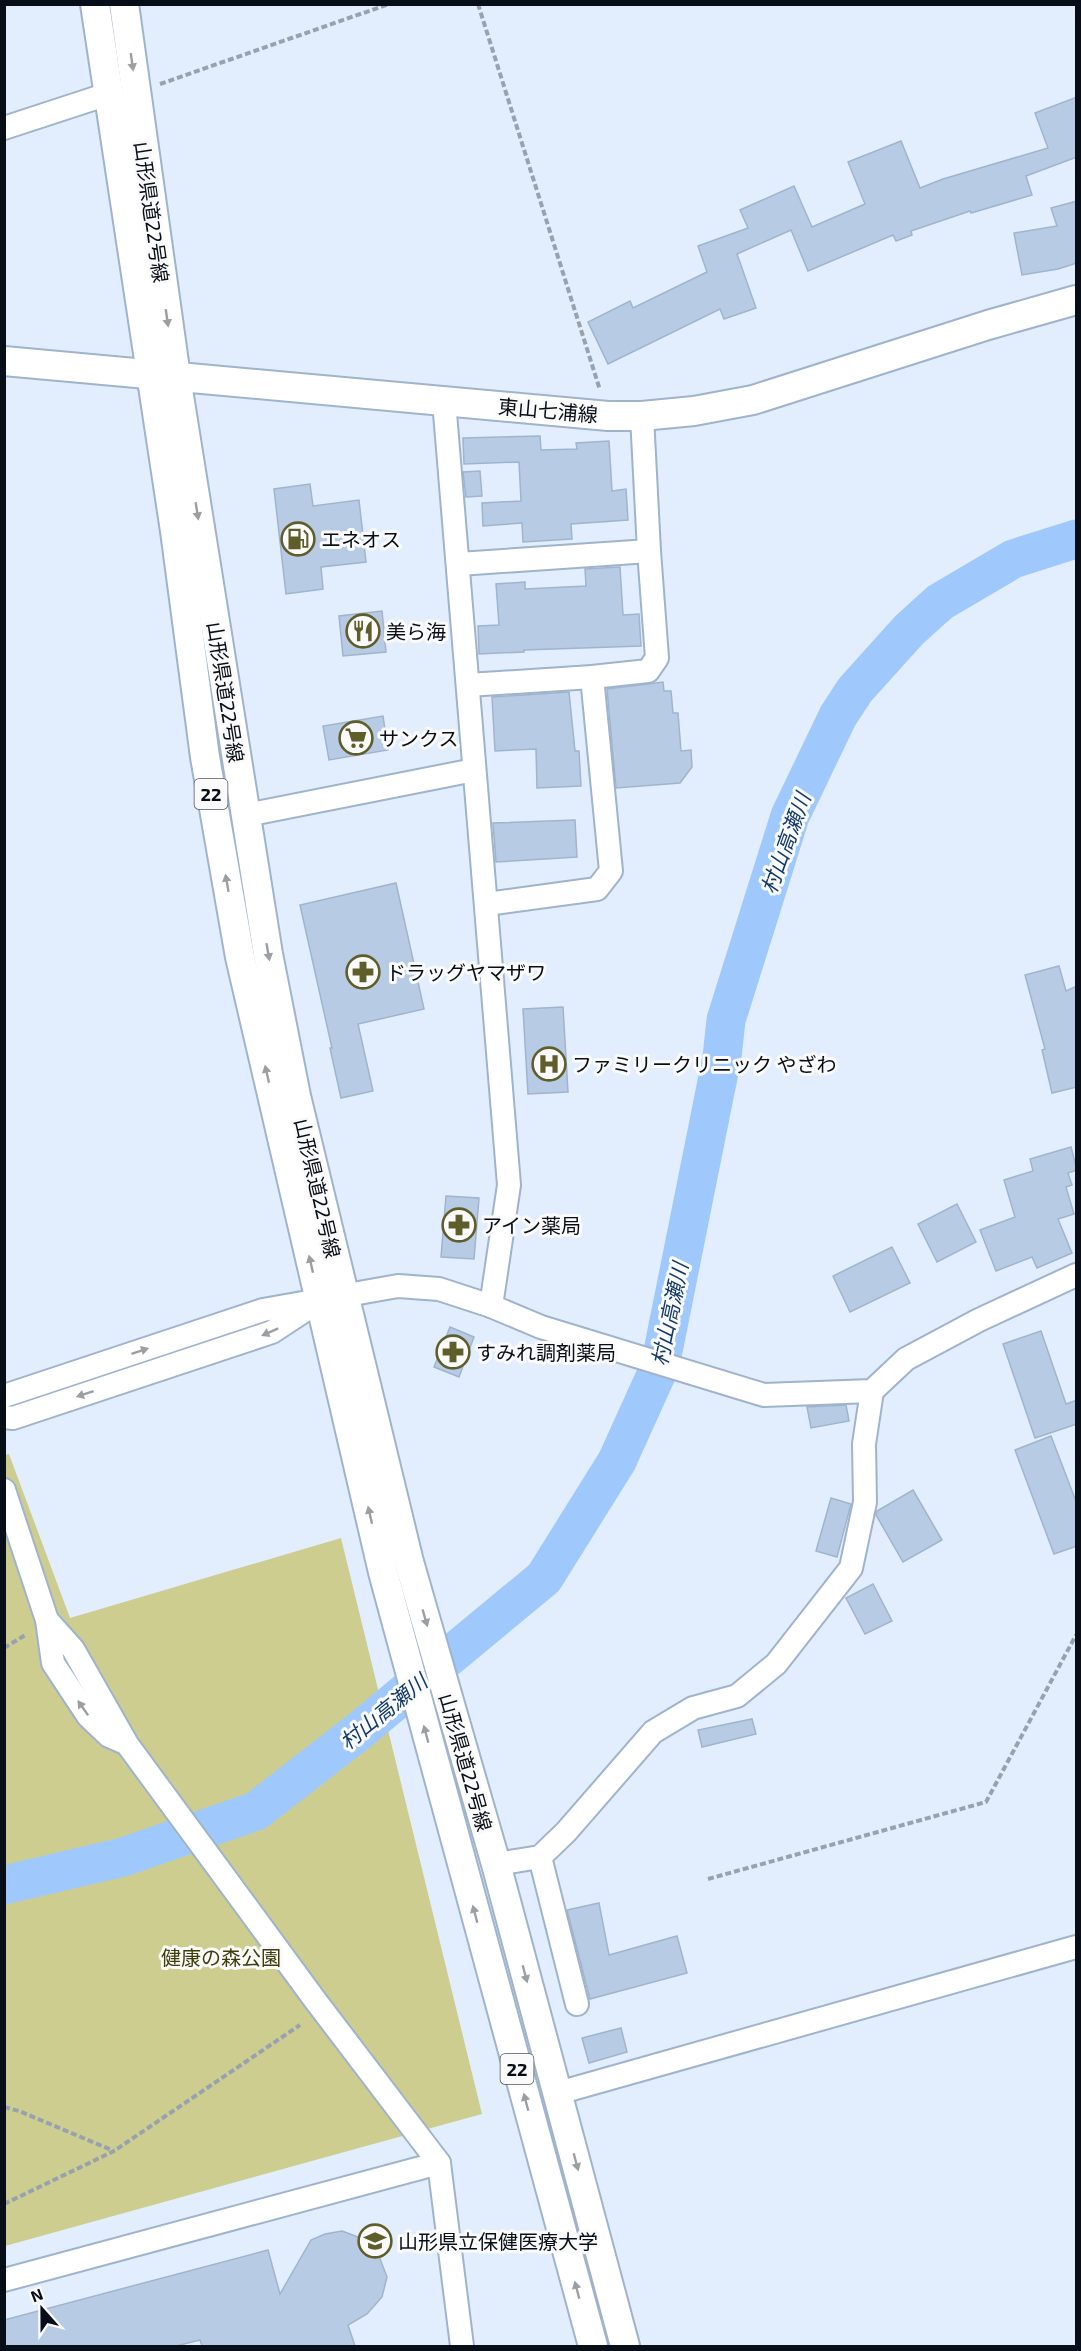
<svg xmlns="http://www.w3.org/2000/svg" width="1081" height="2351" viewBox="0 0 1081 2351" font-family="'Exo 2','Noto Sans JP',sans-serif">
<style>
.green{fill:#cdcd90}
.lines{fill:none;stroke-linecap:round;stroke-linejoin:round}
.river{stroke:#9fc9fd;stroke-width:39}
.building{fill:#b7cbe5;stroke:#a0b4cd;stroke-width:1.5}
.minor-casing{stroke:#9fb3cc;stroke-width:26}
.major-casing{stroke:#9fb3cc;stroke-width:32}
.path{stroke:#97a2af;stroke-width:4;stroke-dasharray:6 3;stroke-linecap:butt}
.minor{stroke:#fff;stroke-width:22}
.major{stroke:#fff;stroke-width:28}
.oneway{fill:#9c9fa2}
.labels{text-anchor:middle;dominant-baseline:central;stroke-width:6;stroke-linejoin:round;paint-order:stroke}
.shield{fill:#fafafa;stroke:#50555b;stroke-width:1.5}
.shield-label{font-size:18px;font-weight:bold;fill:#070e17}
.street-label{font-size:20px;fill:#070e17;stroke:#fafafa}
.poi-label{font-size:20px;fill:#070e17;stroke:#fafafa;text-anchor:start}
.park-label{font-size:20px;fill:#3f3e09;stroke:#fafafa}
.water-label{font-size:21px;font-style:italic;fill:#113a69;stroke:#fafafa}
</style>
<rect width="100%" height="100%" fill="#e2eefe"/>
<!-- green -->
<polygon class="green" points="9,1454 70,1618 341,1538 482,2114 5,2246 4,1455"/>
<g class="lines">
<!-- river -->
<polyline class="river" points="4,1885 123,1857 256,1811 359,1731 544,1578 617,1461 660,1366 722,1057 726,1020 790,816 838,716 855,690 909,630 940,602 1013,559 1076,539"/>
</g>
<!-- building -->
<g class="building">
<polygon points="1077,97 1077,157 1026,176 1032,195 971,213 970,211 911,231 912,235 896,241 893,235 808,271 791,230 737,254 756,308 724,319 720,309 608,364 588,322 630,301 633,308 707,272 698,246 748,228 740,210 794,186 812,227 865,204 848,162 901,141 920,188 943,179 1048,148 1035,113"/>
<polygon points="1077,201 1077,263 1058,269 1022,275 1014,233 1057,226 1051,208"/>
<polygon points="540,436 541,450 577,449 576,443 609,441 612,491 626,489 628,520 571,524 572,539 523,542 522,523 483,526 482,503 521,501 519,462 464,464 463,438"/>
<polygon points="480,471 482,496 466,497 463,472"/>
<polygon points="310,484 313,506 359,500 366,562 321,567 323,589 286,594 274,489"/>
<polygon points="620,567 623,615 639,614 641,646 524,650 524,652 479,654 478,626 499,625 496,584 525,582 525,589 586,586 585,569"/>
<polygon points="382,611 386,652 343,656 339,616"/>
<polygon points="663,682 664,691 671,691 673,713 678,713 681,751 691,750 692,767 680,783 616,788 607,689"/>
<polygon points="569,692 575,751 579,751 581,786 537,788 536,749 495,751 492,697"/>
<polygon points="383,716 388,750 329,760 323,726"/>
<polygon points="575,820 577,857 496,862 493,823"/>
<polygon points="396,883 424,1009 358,1024 373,1091 341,1098 330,1048 332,1048 300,905"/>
<polygon points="1059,966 1066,991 1077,986 1077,1087 1052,1093 1042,1050 1045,1049 1025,975"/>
<polygon points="563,1007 568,1092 528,1094 523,1009"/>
<polygon points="1071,1147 1077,1170 1068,1173 1072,1185 1066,1187 1074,1214 1058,1219 1072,1253 1037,1268 1032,1257 996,1271 980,1230 1015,1217 1004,1180 1033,1171 1030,1159"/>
<polygon points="446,1196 479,1198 474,1259 441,1257"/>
<polygon points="957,1204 976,1242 937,1262 918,1224"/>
<polygon points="892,1247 910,1283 850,1312 833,1276"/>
<polygon points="450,1327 474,1337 459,1377 434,1367"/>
<polygon points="1041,1331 1066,1404 1077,1400 1077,1424 1035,1438 1003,1344"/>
<polygon points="846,1405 849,1421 811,1428 807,1407"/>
<polygon points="1051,1436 1077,1504 1077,1546 1054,1554 1015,1450"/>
<polygon points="913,1490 942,1540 903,1562 876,1515 877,1511"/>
<polygon points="831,1498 851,1504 837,1557 816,1551"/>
<polygon points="873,1584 892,1621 865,1634 846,1598"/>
<polygon points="752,1719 756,1734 702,1747 698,1730"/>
<polygon points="599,1903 609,1955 677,1936 687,1973 590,1999 567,1910"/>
<polygon points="621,2028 627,2052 589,2063 582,2038"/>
<polygon points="342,2231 374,2243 387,2277 382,2297 367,2314 348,2325 355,2346 202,2346 200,2340 176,2346 4,2346 4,2320 268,2250 280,2294 311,2240 325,2234"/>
</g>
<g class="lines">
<defs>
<g id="minor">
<polyline points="4,128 108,94"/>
<polyline points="444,401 509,1185 491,1306"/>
<polyline points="459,564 649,551 642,416"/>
<polyline points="468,685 592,677 648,671 657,658 649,551"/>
<polyline points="246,815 474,770"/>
<polyline points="487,904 597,889 611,871 592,677"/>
<polyline points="4,1396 263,1310 398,1286 439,1289 491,1306 541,1327 764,1395 872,1391 906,1359 979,1320 1076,1275"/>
<polyline points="4,1417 13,1418 272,1332 313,1305"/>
<polyline points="4,1490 47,1620 53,1663 88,1716 109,1736 123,1742"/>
<polyline points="47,1620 73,1649 127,1744 315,2000 439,2163"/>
<polyline points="540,1857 577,2004"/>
<polyline points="496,1864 540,1857 566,1832 653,1732 693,1708 737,1696 776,1664 851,1568 865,1502 864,1444 872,1391"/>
<polyline points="558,2093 1076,1947"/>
<polyline points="4,2280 439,2163 462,2346"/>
</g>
<g id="major">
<polyline points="95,4 175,531 205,757 240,957 383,1572 593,2346"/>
<polyline points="124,4 176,377 268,954 296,1096 409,1562 496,1864 625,2346"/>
<polyline points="4,361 608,416 642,416 694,411 753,400 988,325 1076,300"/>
</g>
</defs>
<!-- minor casing -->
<use href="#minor" class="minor-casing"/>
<!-- major casing -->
<use href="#major" class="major-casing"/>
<!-- path -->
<g class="path">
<polyline points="478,4 600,390"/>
<polyline points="160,84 389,4"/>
<polyline points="4,1648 27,1634"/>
<polyline points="708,1879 986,1802 1076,1635"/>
<polyline points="4,2107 19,2111 114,2151"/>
<polyline points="4,2204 114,2151 300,2025"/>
</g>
<!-- minor -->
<use href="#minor" class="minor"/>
<!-- major -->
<use href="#major" class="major"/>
</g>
<!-- one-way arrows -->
<defs><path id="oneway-solid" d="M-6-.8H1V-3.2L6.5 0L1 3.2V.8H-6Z" transform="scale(1.5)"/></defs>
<g class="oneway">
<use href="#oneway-solid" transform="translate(132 62) rotate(82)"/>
<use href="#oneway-solid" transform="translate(167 318) rotate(82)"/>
<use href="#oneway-solid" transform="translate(197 511) rotate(81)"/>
<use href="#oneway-solid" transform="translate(227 883) rotate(-100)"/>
<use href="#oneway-solid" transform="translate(268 952) rotate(80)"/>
<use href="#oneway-solid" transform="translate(267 1074) rotate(-103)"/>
<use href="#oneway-solid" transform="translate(311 1264) rotate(-103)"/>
<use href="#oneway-solid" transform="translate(270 1332) rotate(156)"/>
<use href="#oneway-solid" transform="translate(140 1351) rotate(-18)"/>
<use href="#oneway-solid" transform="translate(85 1394) rotate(162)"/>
<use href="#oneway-solid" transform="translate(370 1515) rotate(-103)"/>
<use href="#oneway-solid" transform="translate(425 1618) rotate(74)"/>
<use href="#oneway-solid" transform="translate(83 1708) rotate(-125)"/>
<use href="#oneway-solid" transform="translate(426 1734) rotate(-105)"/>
<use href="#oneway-solid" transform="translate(475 1914) rotate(-105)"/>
<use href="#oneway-solid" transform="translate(525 1974) rotate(75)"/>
<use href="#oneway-solid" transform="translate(526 2102) rotate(-105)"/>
<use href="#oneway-solid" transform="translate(576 2162) rotate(75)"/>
<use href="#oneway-solid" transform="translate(577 2290) rotate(-105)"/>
</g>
<!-- icons -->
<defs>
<symbol id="fuel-ring" viewBox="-11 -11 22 22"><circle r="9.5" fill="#fafafa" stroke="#5f5e2b" stroke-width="1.5"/><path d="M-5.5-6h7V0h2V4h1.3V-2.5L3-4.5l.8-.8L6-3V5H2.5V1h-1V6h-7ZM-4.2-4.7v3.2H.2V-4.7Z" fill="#5f5e2b"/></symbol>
<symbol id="restaurant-ring" viewBox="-11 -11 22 22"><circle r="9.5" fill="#fafafa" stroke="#5f5e2b" stroke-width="1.5"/><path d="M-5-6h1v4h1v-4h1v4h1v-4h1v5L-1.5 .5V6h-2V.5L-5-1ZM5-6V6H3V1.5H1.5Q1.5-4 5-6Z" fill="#5f5e2b"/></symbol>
<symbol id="supermarket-ring" viewBox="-11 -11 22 22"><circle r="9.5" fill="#fafafa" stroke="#5f5e2b" stroke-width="1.5"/><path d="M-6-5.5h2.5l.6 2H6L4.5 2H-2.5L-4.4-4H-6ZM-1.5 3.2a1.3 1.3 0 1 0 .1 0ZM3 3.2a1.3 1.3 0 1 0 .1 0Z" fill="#5f5e2b"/></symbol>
<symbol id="pharmacy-ring" viewBox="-11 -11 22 22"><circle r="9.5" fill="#fafafa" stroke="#5f5e2b" stroke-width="1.5"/><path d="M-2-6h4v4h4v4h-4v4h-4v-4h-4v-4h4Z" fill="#5f5e2b"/></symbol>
<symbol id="hospital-ring" viewBox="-11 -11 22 22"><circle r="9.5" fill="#fafafa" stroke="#5f5e2b" stroke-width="1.5"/><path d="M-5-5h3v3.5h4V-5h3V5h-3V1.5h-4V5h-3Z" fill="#5f5e2b"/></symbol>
<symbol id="school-ring" viewBox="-11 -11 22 22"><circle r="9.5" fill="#fafafa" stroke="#5f5e2b" stroke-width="1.5"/><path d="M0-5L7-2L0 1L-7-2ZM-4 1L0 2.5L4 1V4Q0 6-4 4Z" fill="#5f5e2b"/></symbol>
</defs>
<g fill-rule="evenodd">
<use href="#fuel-ring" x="279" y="520" width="38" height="38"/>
<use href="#restaurant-ring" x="344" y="612" width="38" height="38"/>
<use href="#supermarket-ring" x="337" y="719" width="38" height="38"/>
<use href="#pharmacy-ring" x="344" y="953" width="38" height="38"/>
<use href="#hospital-ring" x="530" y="1045" width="38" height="38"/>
<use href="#pharmacy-ring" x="440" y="1206" width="38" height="38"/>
<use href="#pharmacy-ring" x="434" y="1333" width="38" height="38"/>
<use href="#school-ring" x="356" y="2222" width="38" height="38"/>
</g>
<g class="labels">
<!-- shield labels -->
<g class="shield">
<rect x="194.5" y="779" width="33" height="30" rx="4.5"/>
<rect x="500.5" y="2054" width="33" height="30" rx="4.5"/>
</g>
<g class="shield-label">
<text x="211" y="794">22</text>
<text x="517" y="2069">22</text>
</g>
<!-- street labels -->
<g class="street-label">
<text transform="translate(152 212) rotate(82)">山形県道22号線</text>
<text transform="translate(548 410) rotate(5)">東山七浦線</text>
<text transform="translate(226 692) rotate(81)">山形県道22号線</text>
<text transform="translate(318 1188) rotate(77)">山形県道22号線</text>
<text transform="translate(466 1762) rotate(74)">山形県道22号線</text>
</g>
<!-- poi labels -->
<g class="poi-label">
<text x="321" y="539">エネオス</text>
<text x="386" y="631">美ら海</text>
<text x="379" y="738">サンクス</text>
<text x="386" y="972">ドラッグヤマザワ</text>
<text x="572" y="1064">ファミリークリニック やざわ</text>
<text x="482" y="1225">アイン薬局</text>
<text x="476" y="1352">すみれ調剤薬局</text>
<text x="398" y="2241">山形県立保健医療大学</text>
</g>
<!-- park labels -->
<g class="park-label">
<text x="221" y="1957">健康の森公園</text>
</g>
<!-- water labels -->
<g class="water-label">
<text transform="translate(785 843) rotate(-70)">村山高瀬川</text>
<text transform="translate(669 1314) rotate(-78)">村山高瀬川</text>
<text transform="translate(383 1711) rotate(-39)">村山高瀬川</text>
</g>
</g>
<!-- border -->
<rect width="1081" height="2351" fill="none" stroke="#070e17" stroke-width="12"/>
<!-- north arrow -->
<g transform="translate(42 2309) rotate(339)" stroke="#fafafa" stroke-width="4.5" paint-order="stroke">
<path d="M0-4.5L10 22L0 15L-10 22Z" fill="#070e17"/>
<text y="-9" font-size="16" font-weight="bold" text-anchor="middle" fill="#070e17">N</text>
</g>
</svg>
